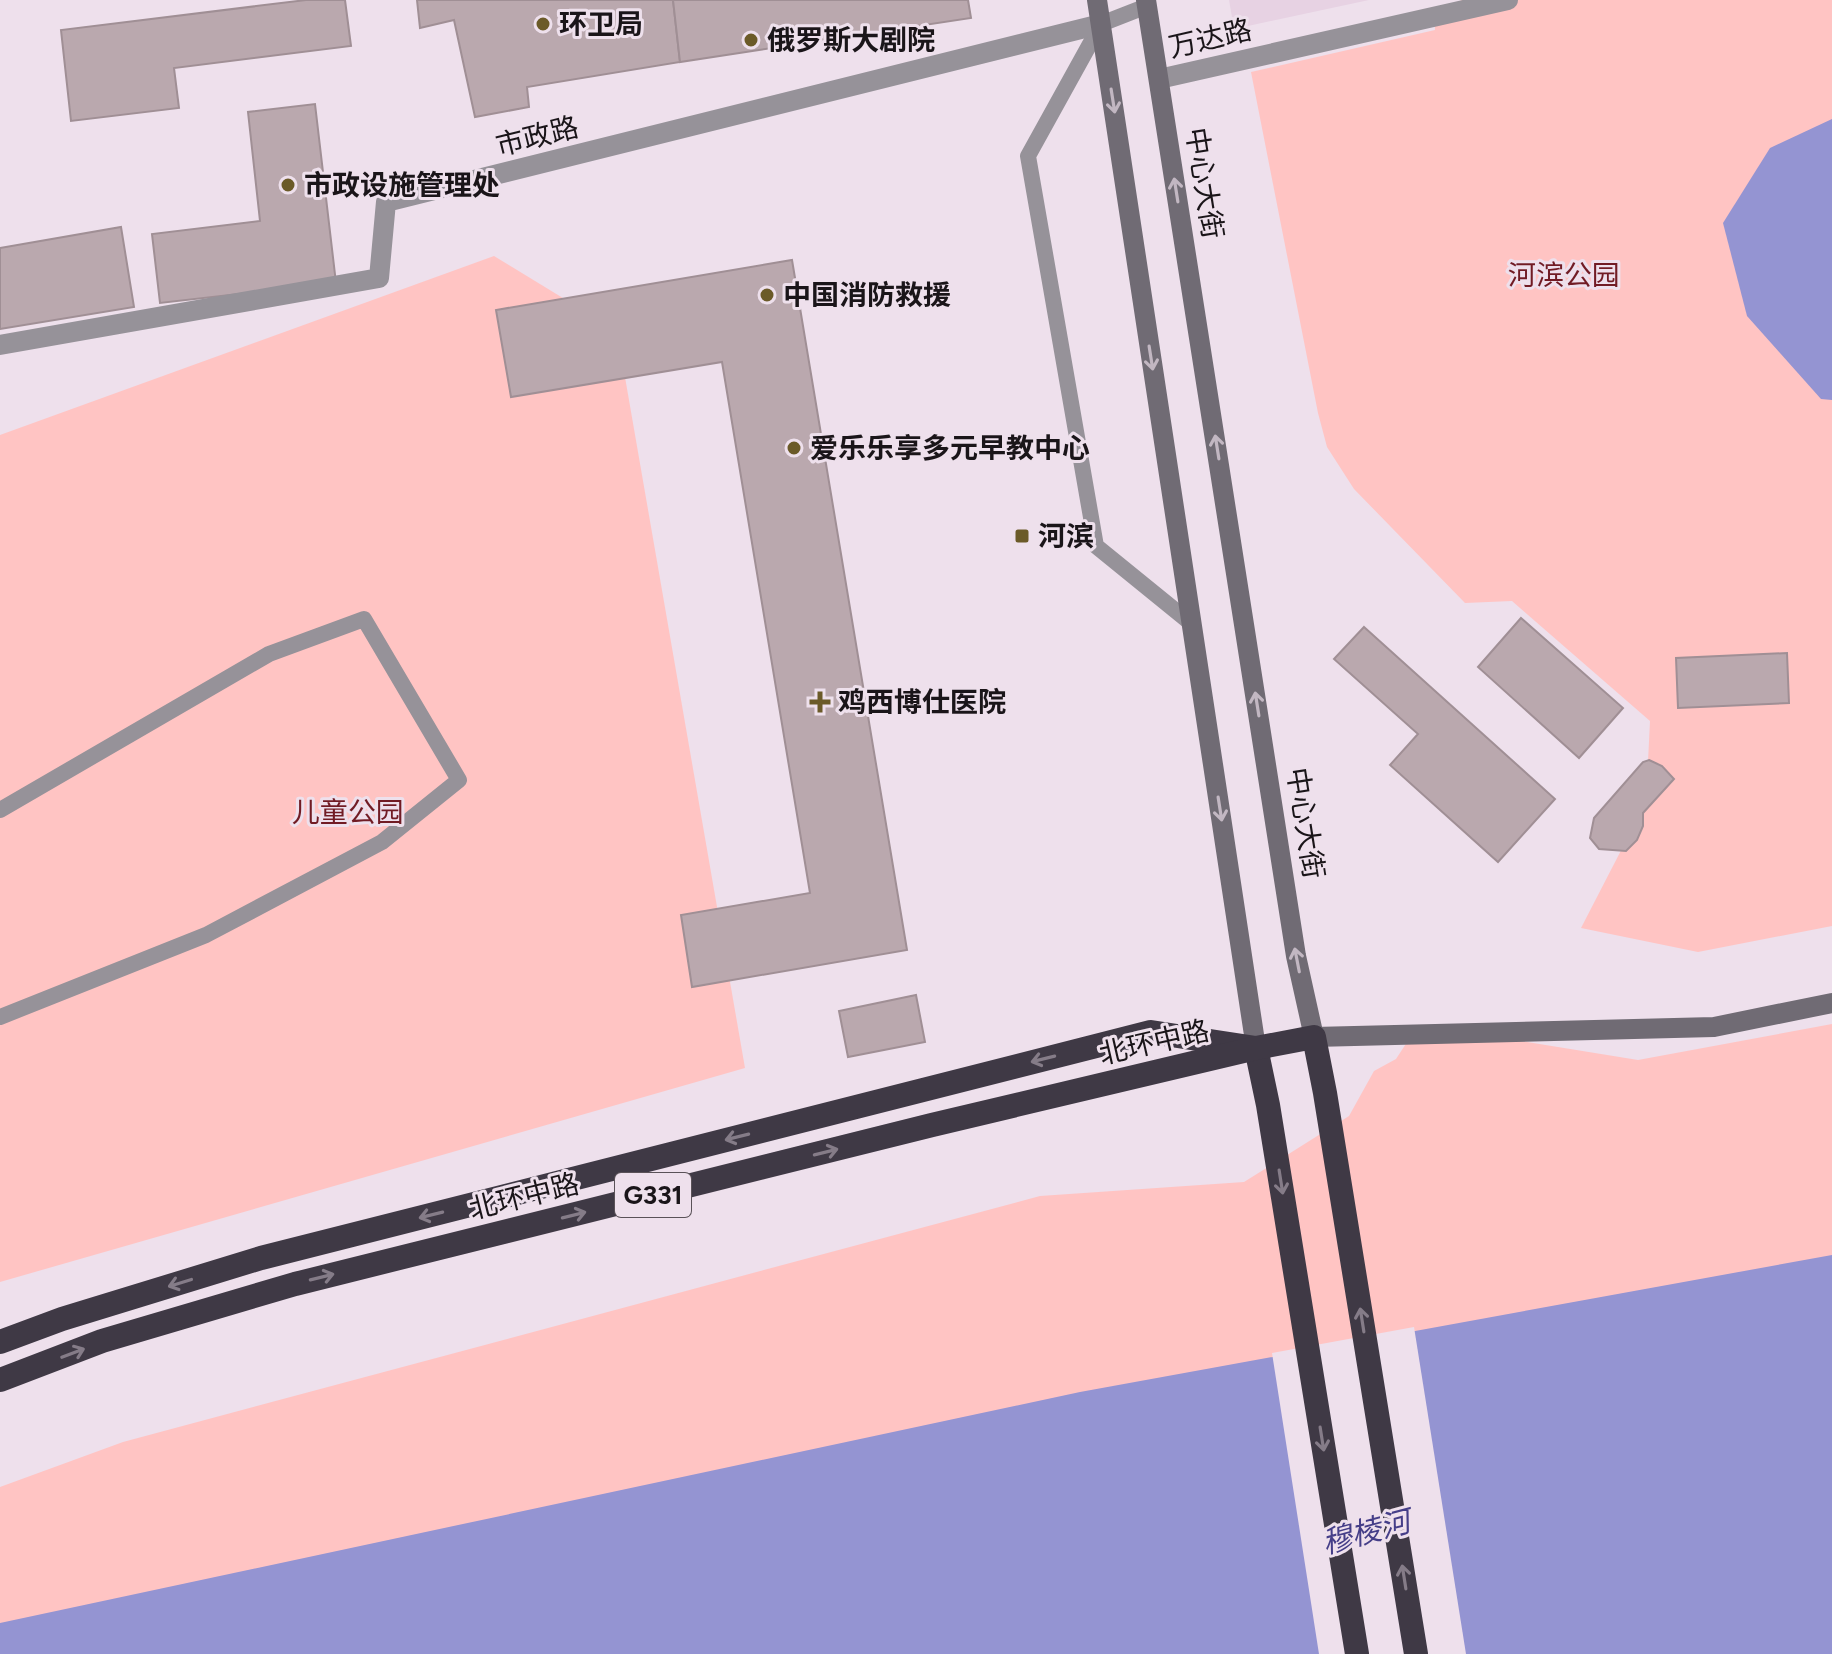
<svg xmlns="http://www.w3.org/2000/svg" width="1832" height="1654" viewBox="0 0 1832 1654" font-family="Figtree,'Noto Sans SC',sans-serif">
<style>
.built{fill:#e7d2e3}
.green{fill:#ffc4c3}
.water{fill:#9494d2}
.pier{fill:#eee0ec}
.building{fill:#baa8ae;stroke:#a08f95;stroke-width:2}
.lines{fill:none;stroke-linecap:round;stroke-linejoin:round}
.lane{stroke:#969299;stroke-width:16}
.street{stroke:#969299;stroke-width:20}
.secondary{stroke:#706b74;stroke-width:20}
.highway{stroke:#3f3945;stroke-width:24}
.oneway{stroke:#c2b7c2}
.oneway2{stroke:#857c88}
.poi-dot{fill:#6b5a28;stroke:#eee0ec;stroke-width:3}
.labels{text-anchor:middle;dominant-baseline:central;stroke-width:6;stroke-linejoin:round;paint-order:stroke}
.shield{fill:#eee0ec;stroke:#5a5258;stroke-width:2}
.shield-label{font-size:26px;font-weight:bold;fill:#1a1519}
.poi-label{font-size:28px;font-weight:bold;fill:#1a1519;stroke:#eee0ec;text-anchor:start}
.street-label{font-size:28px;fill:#1a1519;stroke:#eee0ec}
.park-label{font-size:28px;fill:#711b24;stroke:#eee0ec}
.water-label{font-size:30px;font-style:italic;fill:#453e88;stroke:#eee0ec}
</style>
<rect width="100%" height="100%" fill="#eee0ec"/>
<!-- built -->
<polygon class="built" points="1229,0 1369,0 1234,29"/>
<!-- green -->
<g class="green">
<polygon points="1462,0 1832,0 1832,926 1698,952 1581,928 1646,802 1650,721 1512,601 1465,603 1354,489 1327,447 1318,413 1251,72 1435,30 1434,12"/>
<polygon points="494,256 617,331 745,1068 0,1282 0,435"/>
<polygon points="1832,1024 1832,1654 0,1654 0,1487 123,1442 1040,1196 1244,1182 1349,1116 1374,1071 1396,1059 1413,1033 1452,1030 1638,1060"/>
</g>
<!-- water -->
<g class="water">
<polygon points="1832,119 1832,400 1821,399 1747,316 1723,223 1770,148"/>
<polygon points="1832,1255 1832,1654 0,1654 0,1623 1080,1392"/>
</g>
<!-- pier -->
<polygon class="pier" points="1414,1327 1466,1654 1319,1654 1272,1353"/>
<!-- building -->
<g class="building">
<polygon points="306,0 345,0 351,46 174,68 179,108 71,121 61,30"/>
<polygon points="417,0 673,0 680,62 527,87 529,107 475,117 454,20 420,28"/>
<polygon points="673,0 968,0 971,18 680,62"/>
<polygon points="315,104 336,283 160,303 152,234 260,221 248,112"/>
<polygon points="121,227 134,307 0,329 0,248"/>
<polygon points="792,260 907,950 692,987 681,915 810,893 722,362 511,397 496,310"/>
<polygon points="1521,618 1623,708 1579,758 1478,667"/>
<polygon points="1364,627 1555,799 1498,862 1390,765 1418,734 1334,659"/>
<polygon points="1787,653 1789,703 1678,708 1676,658"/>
<polygon points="1649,760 1662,766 1674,779 1643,813 1643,826 1637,840 1626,851 1599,849 1590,838 1594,818 1643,762"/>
<polygon points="916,995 925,1042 848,1057 839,1011"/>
</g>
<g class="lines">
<!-- lane -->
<g class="lane">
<polyline points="1147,6 1101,24 1028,156 1096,546 1192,624"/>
<polyline points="0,810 269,654 364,619 459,780 382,842 206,935 0,1017"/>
</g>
<!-- street -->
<g class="street">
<polyline points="1159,79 1508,0"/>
<polyline points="0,345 379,278 386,202 1101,24"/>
</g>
<!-- secondary -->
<g class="secondary">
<polyline points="1097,0 1256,1048"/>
<polyline points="1146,0 1296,956 1314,1037 1714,1027 1832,1003"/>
</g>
<!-- highway -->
<g class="highway">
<polyline points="0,1342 62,1319 261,1258 1151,1032 1256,1048 1268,1105 1357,1654"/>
<polyline points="0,1380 102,1341 295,1284 932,1125 1256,1048 1314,1037 1325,1093 1416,1654"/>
</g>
</g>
<!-- one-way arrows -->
<defs><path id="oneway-shaft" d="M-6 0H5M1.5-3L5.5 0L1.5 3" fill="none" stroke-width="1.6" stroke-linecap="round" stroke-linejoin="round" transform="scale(2)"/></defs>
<g class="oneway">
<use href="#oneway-shaft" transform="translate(1113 101) rotate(81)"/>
<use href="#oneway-shaft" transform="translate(1176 190) rotate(-99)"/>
<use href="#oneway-shaft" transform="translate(1151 358) rotate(81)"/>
<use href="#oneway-shaft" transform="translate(1217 447) rotate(-99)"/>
<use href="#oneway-shaft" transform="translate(1257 704) rotate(-99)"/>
<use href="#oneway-shaft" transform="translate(1220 809) rotate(81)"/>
<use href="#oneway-shaft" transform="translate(1297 960) rotate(-101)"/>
</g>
<g class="oneway2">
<use href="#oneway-shaft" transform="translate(1043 1059) rotate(166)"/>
<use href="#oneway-shaft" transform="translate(737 1137) rotate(166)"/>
<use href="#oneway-shaft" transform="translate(826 1152) rotate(-14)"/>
<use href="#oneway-shaft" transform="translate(1281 1182) rotate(81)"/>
<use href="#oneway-shaft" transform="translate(431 1215) rotate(166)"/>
<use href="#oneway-shaft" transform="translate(574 1215) rotate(-14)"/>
<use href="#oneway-shaft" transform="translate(322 1277) rotate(-14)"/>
<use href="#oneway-shaft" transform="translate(180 1283) rotate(163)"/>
<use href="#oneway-shaft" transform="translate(1362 1320) rotate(-99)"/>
<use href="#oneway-shaft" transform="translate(73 1353) rotate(-21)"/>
<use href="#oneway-shaft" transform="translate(1322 1439) rotate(81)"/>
<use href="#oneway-shaft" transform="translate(1404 1577) rotate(-99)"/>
</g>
<!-- markers -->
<g class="poi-dot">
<circle cx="543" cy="24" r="8"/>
<circle cx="751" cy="40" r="8"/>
<circle cx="288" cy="185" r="8"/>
<circle cx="767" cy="295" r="8"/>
<circle cx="794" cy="448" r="8"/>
<rect x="1014" y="528" width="16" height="16" rx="4"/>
<path d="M816 690h8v8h8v8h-8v8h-8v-8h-8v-8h8z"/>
</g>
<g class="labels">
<!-- shield labels -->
<rect class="shield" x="615" y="1173" width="76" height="44" rx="6"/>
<g class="shield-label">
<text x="653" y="1195">G331</text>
</g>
<!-- poi labels -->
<g class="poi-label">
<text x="559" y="24">环卫局</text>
<text x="767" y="40">俄罗斯大剧院</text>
<text x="304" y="185">市政设施管理处</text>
<text x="783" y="295">中国消防救援</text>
<text x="810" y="448">爱乐乐享多元早教中心</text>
<text x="1038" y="536">河滨</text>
<text x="838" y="702">鸡西博仕医院</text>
</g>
<!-- street labels -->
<g class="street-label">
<text transform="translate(1210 38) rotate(-13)">万达路</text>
<text transform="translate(537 136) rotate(-14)">市政路</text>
<text transform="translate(1205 183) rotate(81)">中心大街</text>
<text transform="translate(1306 823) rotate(81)">中心大街</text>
<text transform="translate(1154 1042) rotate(-13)">北环中路</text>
<text transform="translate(524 1196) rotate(-14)">北环中路</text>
</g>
<!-- park labels -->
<g class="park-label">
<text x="1564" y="275">河滨公园</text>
<text x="348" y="812">儿童公园</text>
</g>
<!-- water labels -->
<g class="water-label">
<text transform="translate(1366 1532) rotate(-15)">穆棱河</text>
</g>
</g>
</svg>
